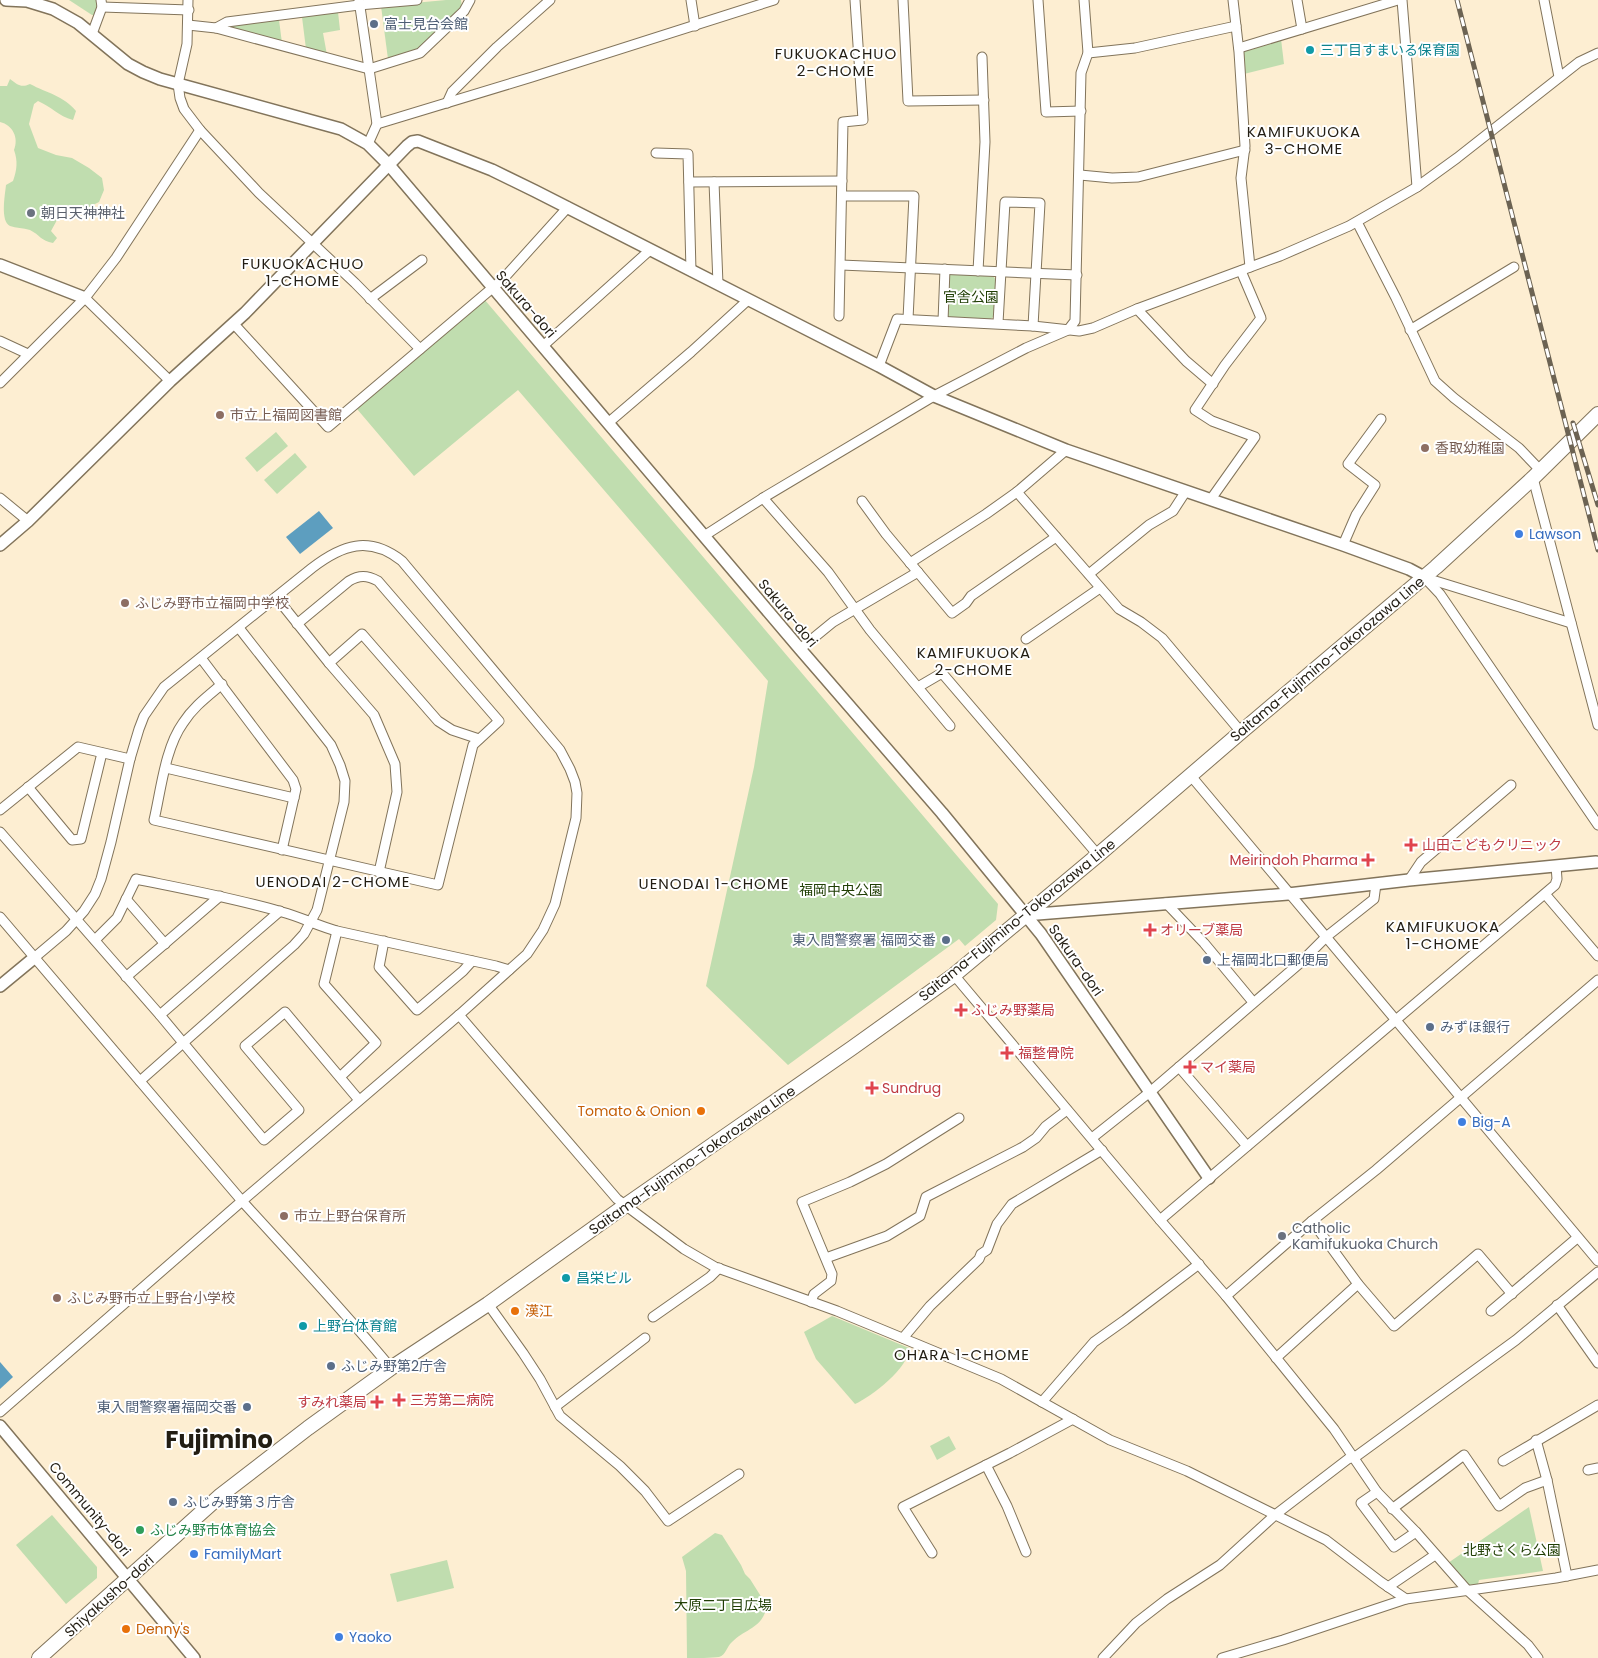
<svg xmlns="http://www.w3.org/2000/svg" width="1598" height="1658" viewBox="0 0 1598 1658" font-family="Poppins,'Noto Sans JP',sans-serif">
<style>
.green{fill:#c0ddaf}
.water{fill:#5d9ebf}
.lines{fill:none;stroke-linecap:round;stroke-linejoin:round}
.minor-casing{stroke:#82745b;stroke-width:11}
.tertiary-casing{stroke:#82745b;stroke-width:14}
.primary-casing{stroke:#82745b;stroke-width:16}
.minor{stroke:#fff;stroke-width:9}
.tertiary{stroke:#fff;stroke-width:11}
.primary{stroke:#fff;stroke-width:14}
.rail-casing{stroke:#6c6353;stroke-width:5}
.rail{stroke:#fff;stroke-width:3;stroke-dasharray:9;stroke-linecap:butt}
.service-dot{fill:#5c6f8a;stroke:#fff;stroke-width:2}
.culture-dot{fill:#0f9aa8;stroke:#fff;stroke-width:2}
.worship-dot{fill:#6b7280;stroke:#fff;stroke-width:2}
.education-dot{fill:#8d6e63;stroke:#fff;stroke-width:2}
.shop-dot{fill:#3f7fe0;stroke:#fff;stroke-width:2}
.health-dot{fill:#e0444e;stroke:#fff;stroke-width:2}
.food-dot{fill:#e8710a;stroke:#fff;stroke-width:2}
.leisure-dot{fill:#2e9e5b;stroke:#fff;stroke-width:2}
.labels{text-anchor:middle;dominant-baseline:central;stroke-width:4;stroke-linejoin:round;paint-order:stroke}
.service-label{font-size:14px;fill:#4e5e75;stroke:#fff;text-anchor:start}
.culture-label{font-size:14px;fill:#0d838f;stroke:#fff;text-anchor:start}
.worship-label{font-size:14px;fill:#5b616d;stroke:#fff;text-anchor:start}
.park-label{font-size:14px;fill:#213f05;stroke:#fff}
.street-label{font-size:14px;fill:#221d13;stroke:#fff}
.education-label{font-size:14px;fill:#785e54;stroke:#fff;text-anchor:start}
.shop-label{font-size:14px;fill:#366cbe;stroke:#fff;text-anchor:start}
.health-label{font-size:14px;fill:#be3a42;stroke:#fff;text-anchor:start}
.food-label{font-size:14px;fill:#c56008;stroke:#fff;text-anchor:start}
.leisure-label{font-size:14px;fill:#27864d;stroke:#fff;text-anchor:start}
.neighbourhood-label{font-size:15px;letter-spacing:1px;fill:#221d13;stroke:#fff}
.town-label{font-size:24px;font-weight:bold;fill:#221d13;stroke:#fff}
</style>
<rect width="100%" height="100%" fill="#fdeed2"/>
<!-- green -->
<g class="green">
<polygon points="69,0 98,0 98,6 95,15 92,15"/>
<polygon points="446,0 461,0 462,7 419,50 388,59 381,6"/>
<polygon points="338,12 340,30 323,33 327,55 306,49 302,17"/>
<polygon points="279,20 282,43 230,28 232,25"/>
<polygon points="1281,39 1284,64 1244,74 1243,51"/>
<path d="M10 79C18 85 21 88 30 84 47 93 64 96 76 111L73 120C58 116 52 107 38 101L34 104 29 124 38 148 56 155 72 158 89 168 102 178 104 190 99 202 83 210 65 206 59 210 57 220 51 231 57 238 53 243C41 241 40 235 30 230 23 228 16 228 10 226 0 221 5 195 6 185L13 181C17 170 18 161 14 150 19 138 13 125 0 122V86H7Z"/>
<polygon points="950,274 993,276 996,280 994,316 991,319 947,317 948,277"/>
<polygon points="484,299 998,904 996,920 965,946 959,939 788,1065 706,986 754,767 768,681 518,390 414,476 357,409"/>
<polygon points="276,432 288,446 257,472 245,458"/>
<polygon points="295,453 307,467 277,494 264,480"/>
<path d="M832 1316 909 1348C910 1367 871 1397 855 1404L816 1359 804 1332Z"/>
<polygon points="949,1436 956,1449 937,1460 930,1446"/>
<polygon points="1529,1507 1543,1571 1479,1580 1478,1584 1469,1585 1465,1584 1448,1563"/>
<polygon points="52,1515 97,1567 97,1578 66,1604 16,1545"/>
<path d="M715 1533 722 1535 741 1565 745 1574 750 1579 767 1606C762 1629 746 1628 732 1642 727 1646 726 1655 719 1657 713 1658 695 1658 687 1658L686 1571 682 1557Z"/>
<polygon points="447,1560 454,1588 397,1602 390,1574"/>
</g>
<!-- water -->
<g class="water">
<polygon points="319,511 333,528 300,554 286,537"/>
<polygon points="0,1362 13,1377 0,1389"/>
</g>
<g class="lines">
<defs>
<g id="minor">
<polyline points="188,0 187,44 178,84 180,98 184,109 200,130 259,193 355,283 420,349"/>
<polyline points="359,0 377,124 368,144"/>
<polyline points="691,0 695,26"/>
<polyline points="903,0 908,101 984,100"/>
<polyline points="1038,0 1046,112 1081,111"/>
<polyline points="1233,0 1239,52 1245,146 1241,178 1250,267"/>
<polyline points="1297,0 1302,29"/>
<polyline points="1402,0 1417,187"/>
<polyline points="1544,0 1559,77"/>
<polyline points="102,7 189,10"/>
<polyline points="188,25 216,28 369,69 420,53 464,11 470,0"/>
<polyline points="216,28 227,22 359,5 417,0"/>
<polyline points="92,34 102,7 101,0"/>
<polyline points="1239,48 1398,0"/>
<polyline points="1088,53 1135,48 1236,26"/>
<polyline points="447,103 452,92 497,47 550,0"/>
<polyline points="377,124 532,77 774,0"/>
<polyline points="656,153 688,154 691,271"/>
<polyline points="1080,175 1112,178 1138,177 1245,150"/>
<polyline points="689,182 842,181"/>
<polyline points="714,182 718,284"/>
<polyline points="842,196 914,196 908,319"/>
<polyline points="1357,222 1396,298 1435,381 1454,398 1519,448 1541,471"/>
<polyline points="841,265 1077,275"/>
<polyline points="978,271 985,142 982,57"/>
<polyline points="85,298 170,381"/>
<polyline points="370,299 422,260"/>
<polyline points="1137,309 1186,361 1213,384"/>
<polyline points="839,316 843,122 863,120 855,0"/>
<polyline points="943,321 945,269"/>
<polyline points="233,323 328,427 503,279 568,207"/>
<polyline points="1033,326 1079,331 1093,328 1137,309 1280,256 1349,226 1417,187 1457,158 1579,62 1598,53"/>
<polyline points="1410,330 1514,267"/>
<polyline points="0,341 28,354"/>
<polyline points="543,346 650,250"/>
<polyline points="879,366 897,319 1033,326 1040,203 1005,202 998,323"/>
<polyline points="0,383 85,298 116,258 200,130"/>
<polyline points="608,423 691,352 748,300"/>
<polyline points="1533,478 1598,725"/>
<polyline points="1017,492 1119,609 1141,622 1162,638 1241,732"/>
<polyline points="0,498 28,521"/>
<polyline points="763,498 828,572 870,630 950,726"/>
<polyline points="1211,499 1255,437 1212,421 1195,410 1225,365 1261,318 1241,271"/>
<polyline points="862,501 886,534 952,613 966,603 971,596 1056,537"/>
<polyline points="704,536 763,498 934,396 1026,348 1068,330 1075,321 1081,73 1088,53 1084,0"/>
<polyline points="1343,545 1356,515 1375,485 1348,464 1381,419"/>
<polyline points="910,563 986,514 1017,492 1066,450"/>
<polyline points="1089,574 1149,525 1173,511 1186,491"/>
<polyline points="1424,577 1440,594 1598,825"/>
<polyline points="1429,579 1571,623"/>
<polyline points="276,597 329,663 362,634 438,721 452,730 479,739"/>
<polyline points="1026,639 1100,588"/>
<polyline points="800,649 833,622 918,572"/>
<polyline points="201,658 293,780 296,789 282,850"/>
<polyline points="329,663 374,715 395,764 397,792 379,872"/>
<path d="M222 684C208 696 193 707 183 723 165 748 161 790 154 820L438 885 473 745 499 721 378 581C367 575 359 575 349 581L297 624"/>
<polyline points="918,687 942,673 1098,855"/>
<polyline points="166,768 294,798"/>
<polyline points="1191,776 1598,1261"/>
<polyline points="28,787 72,840 81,839 102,753"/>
<polyline points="0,810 78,747 130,759"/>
<polyline points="0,832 160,1015 264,1140 299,1110 245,1046 285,1012 359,1100"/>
<polyline points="1409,880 1421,862 1511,785"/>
<polyline points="1545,894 1598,956"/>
<polyline points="126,899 165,944"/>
<polyline points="1166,903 1204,943 1253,1002"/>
<path d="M0 917 242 1201C292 1256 343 1310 391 1368"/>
<polyline points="337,931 324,984 376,1043 340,1077"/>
<path d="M95 940 117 918 136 879C185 889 234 898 282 912 301 917 318 926 337 931L496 966 509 970"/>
<polyline points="384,941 379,967 417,1010 463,971 472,961"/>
<polyline points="954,975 1160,1220 1226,1296 1334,1429 1377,1492 1416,1532 1467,1590 1528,1645 1538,1658"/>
<polyline points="126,977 220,896"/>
<polyline points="160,1015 280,911"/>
<polyline points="459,1015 617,1199 684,1249 715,1267 837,1311 1001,1379 1110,1440 1187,1471 1326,1540 1381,1582 1406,1599"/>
<polyline points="1179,1067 1247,1146"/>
<polyline points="140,1081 294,945 304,934 317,910 344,802 345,781 340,765 331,745 239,628"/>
<polyline points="1092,1138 1150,1092 1300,963 1326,937 1374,899 1376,884"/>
<polyline points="1160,1220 1555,885 1557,879 1556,866"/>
<polyline points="1312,1221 1358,1284 1394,1326 1478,1254 1512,1294"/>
<polyline points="826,1258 887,1236 920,1216 926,1197 1023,1147 1036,1138 1046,1126 1067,1110"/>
<polyline points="1226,1296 1312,1221 1376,1170 1598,980"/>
<polyline points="811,1302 814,1294 831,1281 832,1274 802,1202 850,1182 886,1164 959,1118"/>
<polyline points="488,1304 523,1353 540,1379 560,1416 620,1466 645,1491 668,1521 739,1474"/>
<polyline points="1557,1305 1598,1363"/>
<polyline points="1491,1311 1577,1238"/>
<polyline points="653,1317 710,1277 719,1268"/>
<polyline points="903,1338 930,1306 979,1259 981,1254 987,1250 997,1224 1012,1204 1102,1150"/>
<polyline points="1276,1358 1358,1284"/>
<polyline points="1042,1402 1094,1342 1125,1320 1199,1264"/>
<polyline points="555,1407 645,1338"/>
<path d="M0 1412 242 1201 459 1015 527 954 543 930 555 904 576 818 577 793 575 782 570 769 560 750 402 561C369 535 342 545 312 568L164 687 144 716 139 729 130 759 111 842 101 879 95 894 84 911 66 931 34 958"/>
<polyline points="1536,1440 1547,1480 1567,1576"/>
<polyline points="1503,1461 1598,1405"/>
<polyline points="986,1465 1007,1506 1026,1552"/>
<polyline points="1588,1470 1598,1468"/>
<polyline points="1377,1492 1361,1503 1394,1547 1416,1532"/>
<polyline points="1392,1509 1464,1455 1499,1506 1525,1488 1547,1480"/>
<polyline points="932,1553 903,1507 1010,1453 1073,1419"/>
<polyline points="1388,1587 1435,1555"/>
<polyline points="1103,1658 1136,1623 1167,1599 1220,1565 1275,1515 1348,1459 1358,1455 1516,1340 1598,1272"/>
<polyline points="1222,1658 1283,1640 1406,1599 1556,1578 1598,1570"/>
</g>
<g id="tertiary">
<polyline points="6,0 27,1 53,9 78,23 128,64 143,72 160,79 341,129 368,144 389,165 800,649 942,813 1041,934 1209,1178"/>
<polyline points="0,265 85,298"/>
<polyline points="0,545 28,521 170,381 245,313 407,146 412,142 418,141 492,170 535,191 879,366 934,396 1066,450 1343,545 1409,569 1424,577"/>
<polyline points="1025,915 1288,894 1409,880 1596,862"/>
<polyline points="0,986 34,958"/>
<polyline points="0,1426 194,1658"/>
</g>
<polyline id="primary" points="39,1658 221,1495 308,1428 391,1368 488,1304 626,1205 852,1048 954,975 1098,855 1241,732 1436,567 1533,478 1598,414"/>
</defs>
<!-- minor casing -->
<use href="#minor" class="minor-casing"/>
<!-- tertiary casing -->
<use href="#tertiary" class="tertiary-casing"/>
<!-- primary casing -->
<use href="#primary" class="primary-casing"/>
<!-- minor -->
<use href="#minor" class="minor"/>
<!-- tertiary -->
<use href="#tertiary" class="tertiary"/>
<!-- primary -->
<use href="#primary" class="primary"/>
<defs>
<g id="rail">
<polyline points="1457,0 1598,550"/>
<polyline points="1573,423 1598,505"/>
</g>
</defs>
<!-- rail casing -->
<use href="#rail" class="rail-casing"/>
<!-- rail -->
<use href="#rail" class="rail"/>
</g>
<!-- markers -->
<g class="service-dot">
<circle cx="374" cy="24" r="5"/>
<circle cx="946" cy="940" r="5"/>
<circle cx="1207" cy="960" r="5"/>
<circle cx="1430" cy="1027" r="5"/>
<circle cx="331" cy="1366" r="5"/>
<circle cx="247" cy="1407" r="5"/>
<circle cx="173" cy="1502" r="5"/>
</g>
<g class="culture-dot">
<circle cx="1310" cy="50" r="5"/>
<circle cx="566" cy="1278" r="5"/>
<circle cx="303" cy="1326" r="5"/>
</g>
<g class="worship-dot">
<circle cx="31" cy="213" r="5"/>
<circle cx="1282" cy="1236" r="5"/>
</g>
<g class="education-dot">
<circle cx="220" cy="415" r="5"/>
<circle cx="1425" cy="448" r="5"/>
<circle cx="125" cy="603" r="5"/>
<circle cx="284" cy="1216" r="5"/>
<circle cx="57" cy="1298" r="5"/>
</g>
<g class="shop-dot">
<circle cx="1519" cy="534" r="5"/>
<circle cx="1462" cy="1122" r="5"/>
<circle cx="194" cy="1554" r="5"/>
<circle cx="339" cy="1637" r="5"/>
</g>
<g class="health-dot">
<path d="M1408.5 837.5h5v5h5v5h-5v5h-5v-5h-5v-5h5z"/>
<path d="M1365.5 852.5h5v5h5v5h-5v5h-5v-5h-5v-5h5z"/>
<path d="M1147.5 922.5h5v5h5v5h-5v5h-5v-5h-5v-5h5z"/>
<path d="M958.5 1002.5h5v5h5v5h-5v5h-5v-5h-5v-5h5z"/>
<path d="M1004.5 1045.5h5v5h5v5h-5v5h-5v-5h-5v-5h5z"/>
<path d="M1187.5 1059.5h5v5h5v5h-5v5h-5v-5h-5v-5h5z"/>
<path d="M869.5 1080.5h5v5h5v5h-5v5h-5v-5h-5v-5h5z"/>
<path d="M396.5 1392.5h5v5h5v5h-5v5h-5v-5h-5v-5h5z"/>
<path d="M374.5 1394.5h5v5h5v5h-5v5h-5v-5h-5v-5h5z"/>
</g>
<g class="food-dot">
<circle cx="701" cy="1111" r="5"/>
<circle cx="515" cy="1311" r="5"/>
<circle cx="126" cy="1629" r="5"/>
</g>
<circle class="leisure-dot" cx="140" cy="1530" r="5"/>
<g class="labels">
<!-- service labels -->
<g class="service-label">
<text x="384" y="24">富士見台会館</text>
<text x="936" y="940" text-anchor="end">東入間警察署 福岡交番</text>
<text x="1217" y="960">上福岡北口郵便局</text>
<text x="1440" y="1027">みずほ銀行</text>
<text x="341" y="1366">ふじみ野第2庁舎</text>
<text x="237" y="1407" text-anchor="end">東入間警察署福岡交番</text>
<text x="183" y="1502">ふじみ野第３庁舎</text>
</g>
<!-- culture labels -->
<g class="culture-label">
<text x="1320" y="50">三丁目すまいる保育園</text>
<text x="576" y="1278">昌栄ビル</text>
<text x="313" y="1326">上野台体育館</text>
</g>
<!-- worship labels -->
<g class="worship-label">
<text x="41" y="213">朝日天神神社</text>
<text x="1292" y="1228">Catholic<tspan x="1292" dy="16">Kamifukuoka Church</tspan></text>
</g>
<!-- park labels -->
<g class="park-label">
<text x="971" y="297">官舎公園</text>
<text x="841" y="890">福岡中央公園</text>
<text x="1512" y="1550">北野さくら公園</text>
<text x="723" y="1605">大原二丁目広場</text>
</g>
<!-- street labels -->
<g class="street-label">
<text transform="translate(526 304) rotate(49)">Sakura-dori</text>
<text transform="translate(788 613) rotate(50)">Sakura-dori</text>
<text transform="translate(1327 659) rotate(-40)">Saitama-Fujimino-Tokorozawa Line</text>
<text transform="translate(1017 920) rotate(-39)">Saitama-Fujimino-Tokorozawa Line</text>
<text transform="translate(1076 960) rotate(55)">Sakura-dori</text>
<text transform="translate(692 1160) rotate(-35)">Saitama-Fujimino-Tokorozawa Line</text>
<text transform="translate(90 1509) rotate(50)">Community-dori</text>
<text transform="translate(109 1596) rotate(-42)">Shiyakusho-dori</text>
</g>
<!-- education labels -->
<g class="education-label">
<text x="230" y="415">市立上福岡図書館</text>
<text x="1435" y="448">香取幼稚園</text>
<text x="135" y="603">ふじみ野市立福岡中学校</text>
<text x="294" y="1216">市立上野台保育所</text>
<text x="67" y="1298">ふじみ野市立上野台小学校</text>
</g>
<!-- shop labels -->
<g class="shop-label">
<text x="1529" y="534">Lawson</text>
<text x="1472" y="1122">Big-A</text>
<text x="204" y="1554">FamilyMart</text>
<text x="349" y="1637">Yaoko</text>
</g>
<!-- health labels -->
<g class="health-label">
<text x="1422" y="845">山田こどもクリニック</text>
<text x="1358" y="860" text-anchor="end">Meirindoh Pharma</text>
<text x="1160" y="930">オリーブ薬局</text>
<text x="971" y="1010">ふじみ野薬局</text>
<text x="1018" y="1053">福整骨院</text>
<text x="1200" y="1067">マイ薬局</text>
<text x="882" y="1088">Sundrug</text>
<text x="410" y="1400">三芳第二病院</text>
<text x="367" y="1402" text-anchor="end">すみれ薬局</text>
</g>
<!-- food labels -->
<g class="food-label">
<text x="691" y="1111" text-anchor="end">Tomato &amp; Onion</text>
<text x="525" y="1311">漢江</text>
<text x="136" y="1629">Denny's</text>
</g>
<!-- leisure labels -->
<g class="leisure-label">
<text x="150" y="1530">ふじみ野市体育協会</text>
</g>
<!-- neighbourhood labels -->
<g class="neighbourhood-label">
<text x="836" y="53">FUKUOKACHUO<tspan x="836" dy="17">2-CHOME</tspan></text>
<text x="1304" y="131">KAMIFUKUOKA<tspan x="1304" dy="17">3-CHOME</tspan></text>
<text x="303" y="263">FUKUOKACHUO<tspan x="303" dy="17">1-CHOME</tspan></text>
<text x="974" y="652">KAMIFUKUOKA<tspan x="974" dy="17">2-CHOME</tspan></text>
<text x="333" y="881">UENODAI 2-CHOME</text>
<text x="714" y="883">UENODAI 1-CHOME</text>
<text x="1443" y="926">KAMIFUKUOKA<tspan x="1443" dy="17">1-CHOME</tspan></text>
<text x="962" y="1354">OHARA 1-CHOME</text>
</g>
<!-- town labels -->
<g class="town-label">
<text x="219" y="1439">Fujimino</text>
</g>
</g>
</svg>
